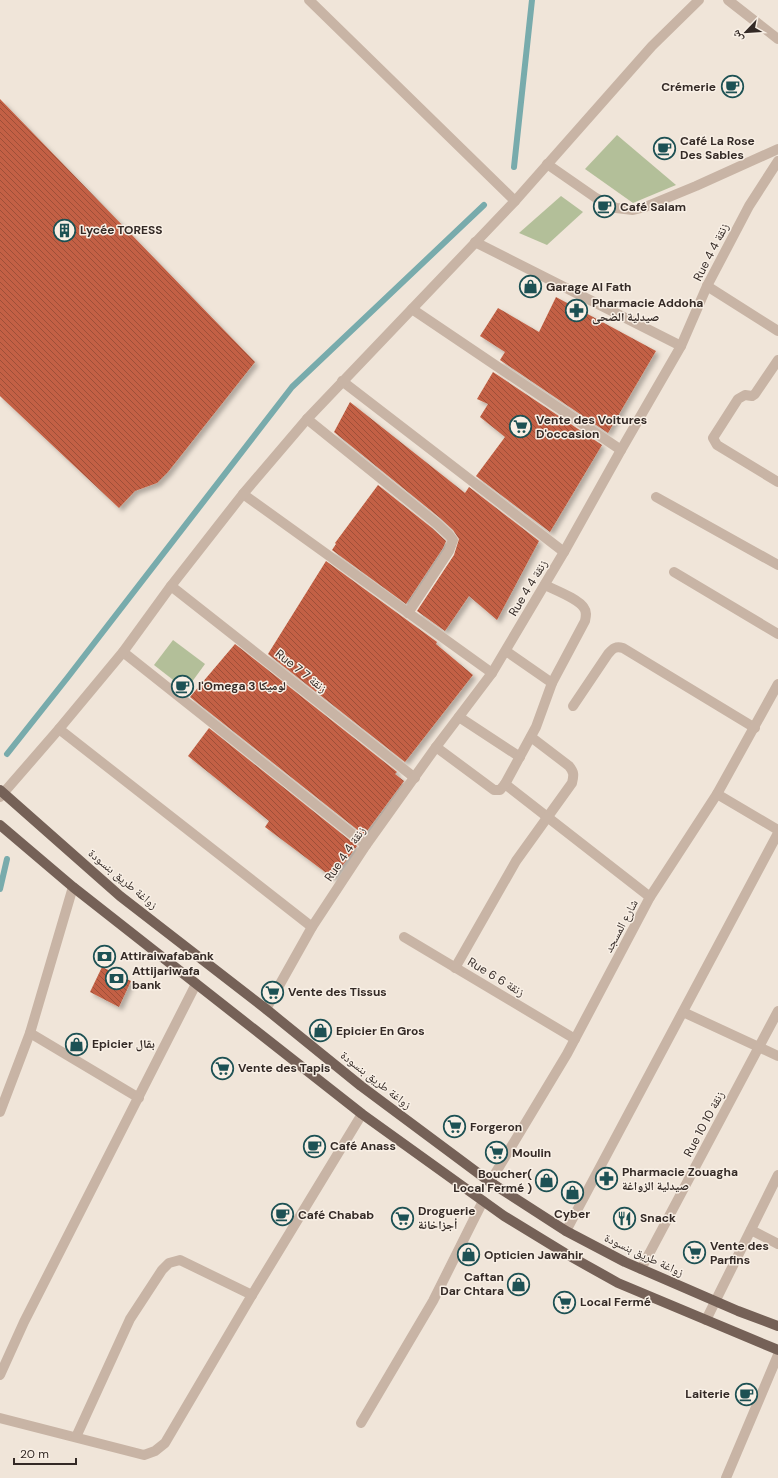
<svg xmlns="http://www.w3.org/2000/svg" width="778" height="1478" viewBox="0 0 778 1478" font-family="'DM Sans','Noto Naskh Arabic',sans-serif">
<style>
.park{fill:#b3bf99}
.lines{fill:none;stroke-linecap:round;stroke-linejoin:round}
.stream{stroke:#78abac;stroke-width:6}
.building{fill:url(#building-back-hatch);filter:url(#shadow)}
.minor{stroke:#c8b4a5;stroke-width:10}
.major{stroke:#756157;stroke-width:10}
.labels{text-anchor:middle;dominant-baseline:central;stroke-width:3;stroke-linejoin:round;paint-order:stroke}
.poi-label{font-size:12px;font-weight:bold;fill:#342a26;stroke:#f8efe5;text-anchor:start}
.street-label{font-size:12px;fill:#342a26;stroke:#f8efe5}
</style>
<defs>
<pattern id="building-back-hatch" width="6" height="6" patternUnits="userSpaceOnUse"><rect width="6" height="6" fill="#c36144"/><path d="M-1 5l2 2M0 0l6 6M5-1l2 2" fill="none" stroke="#9f5039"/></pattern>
<filter id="shadow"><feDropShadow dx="3.5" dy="3.5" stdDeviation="2" flood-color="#0004"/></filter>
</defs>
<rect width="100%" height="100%" fill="#f0e5d9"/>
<!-- park -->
<g class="park">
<polygon points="617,135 676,185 633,203 585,169"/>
<polygon points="561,196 583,212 547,245 519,233"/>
<polygon points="173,640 205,664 186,690 154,665"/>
</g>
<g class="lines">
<!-- stream -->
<g class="stream">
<polyline points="514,167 532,0"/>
<polyline points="7,754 68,677 292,387 484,205"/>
<polyline points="0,889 7,859"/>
</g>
</g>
<!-- building -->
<g class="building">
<polygon points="0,99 255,362 168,472 157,483 135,491 119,508 0,396"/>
<polygon points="556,297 656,351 608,433 500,360 505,352 480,336 498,308 539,332"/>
<polygon points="493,372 602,445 550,532 476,476 505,437 480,417 488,404 477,399"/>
<polygon points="350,402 465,493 469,487 539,541 497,620 469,596 445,631 417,611 454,555 459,539 453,530 440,518 334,432"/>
<polygon points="378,485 432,528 446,541 443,548 406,604 332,550 336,544 335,543"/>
<polygon points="326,561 437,642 436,644 473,675 405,762 268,654"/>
<polygon points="235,644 397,772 395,774 404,781 364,835 190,697"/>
<polygon points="209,728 357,846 333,878 265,827 269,821 188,756"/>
<polygon points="102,967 131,981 119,1007 90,992"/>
</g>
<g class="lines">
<!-- minor -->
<g class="minor">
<polyline points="309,0 515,201"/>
<polyline points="728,0 778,39"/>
<polyline points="547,164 596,198 616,208 633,210 645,207 696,186 778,149"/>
<polyline points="475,242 681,346"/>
<polyline points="707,286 778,331"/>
<polyline points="412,309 621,450"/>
<polyline points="778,360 755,394 752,396 745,395 738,399 713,438 717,445 778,482"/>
<polyline points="342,381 564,552"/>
<polyline points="307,419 436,523 449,535 453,540 449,551 408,613"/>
<polyline points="243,494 492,673"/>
<polyline points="656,497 778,565"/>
<polyline points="674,572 778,634"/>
<polyline points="171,586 415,778"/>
<polyline points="506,651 552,683"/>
<polyline points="123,652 366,845"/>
<path d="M573 706 608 654C613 648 616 646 623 648L755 728"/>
<polyline points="459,717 520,757"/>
<polyline points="59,729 312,927"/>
<polyline points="436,747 494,790 500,790 505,784 650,897"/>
<path d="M505 784 536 727 552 683 585 621C586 616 587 612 584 608 579 599 555 590 545 585"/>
<polyline points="717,794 778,830"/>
<polyline points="0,797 59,729 123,652 171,586 243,494 307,419 515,201 652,46 699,0"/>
<polyline points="404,937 575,1039"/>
<path d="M455 968 516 861 572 783C574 775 574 772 569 766L531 737"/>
<polyline points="266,1009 312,927 366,845 436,747 492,673 564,552 621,450 681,346 707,286 749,206 778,161"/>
<polyline points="683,1012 778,1056"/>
<polyline points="30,1033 139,1098"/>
<polyline points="0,1112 30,1033 73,887"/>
<polyline points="490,1182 567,1054 650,897 717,794 778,684"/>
<polyline points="751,1230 778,1244"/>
<polyline points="566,1231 778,833"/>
<polyline points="641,1269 778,1011"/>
<polyline points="706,1320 778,1175"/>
<polyline points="0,1375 24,1322 196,984"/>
<polyline points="0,1418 144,1455 155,1451 165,1443 252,1295 362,1114"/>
<polyline points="361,1423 433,1301 483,1201"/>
<polyline points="76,1437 130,1319 162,1270 169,1263 180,1260 252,1295"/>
<polyline points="726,1478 778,1355"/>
</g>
<!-- major -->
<g class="major">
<polyline points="0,790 120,896 266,1009 361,1086 490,1182 566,1231 625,1262 738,1311 778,1326"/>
<polyline points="0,825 73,887 362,1114 504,1216 568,1255 618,1283 778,1350"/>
</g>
</g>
<!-- icons -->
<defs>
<symbol id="cafe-ring" viewBox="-11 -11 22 22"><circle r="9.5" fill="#f8efe5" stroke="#1d5154" stroke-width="1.5"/><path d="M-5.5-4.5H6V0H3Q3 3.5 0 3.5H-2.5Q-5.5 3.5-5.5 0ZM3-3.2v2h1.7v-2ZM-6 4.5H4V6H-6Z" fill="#1d5154"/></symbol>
<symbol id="building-ring" viewBox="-11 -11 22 22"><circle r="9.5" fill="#f8efe5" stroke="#1d5154" stroke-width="1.5"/><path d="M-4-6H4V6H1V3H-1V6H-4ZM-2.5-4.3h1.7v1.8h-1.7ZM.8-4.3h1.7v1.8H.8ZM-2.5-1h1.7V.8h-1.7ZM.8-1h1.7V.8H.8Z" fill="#1d5154"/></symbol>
<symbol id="shop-ring" viewBox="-11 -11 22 22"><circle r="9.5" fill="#f8efe5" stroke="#1d5154" stroke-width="1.5"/><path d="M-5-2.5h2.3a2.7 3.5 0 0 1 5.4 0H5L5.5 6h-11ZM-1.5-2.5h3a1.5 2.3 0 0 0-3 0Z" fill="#1d5154"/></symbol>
<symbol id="pharmacy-ring" viewBox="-11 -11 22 22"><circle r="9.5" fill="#f8efe5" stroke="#1d5154" stroke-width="1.5"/><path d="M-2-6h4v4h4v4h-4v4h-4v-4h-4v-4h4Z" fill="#1d5154"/></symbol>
<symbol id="supermarket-ring" viewBox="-11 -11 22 22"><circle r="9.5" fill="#f8efe5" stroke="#1d5154" stroke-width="1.5"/><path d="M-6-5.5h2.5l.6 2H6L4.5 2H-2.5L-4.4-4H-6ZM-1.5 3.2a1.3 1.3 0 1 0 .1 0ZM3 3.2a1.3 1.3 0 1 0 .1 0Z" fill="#1d5154"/></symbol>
<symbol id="bank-ring" viewBox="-11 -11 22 22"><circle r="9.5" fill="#f8efe5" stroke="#1d5154" stroke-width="1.5"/><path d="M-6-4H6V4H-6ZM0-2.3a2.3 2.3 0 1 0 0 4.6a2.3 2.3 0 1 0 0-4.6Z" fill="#1d5154"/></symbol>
<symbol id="restaurant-ring" viewBox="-11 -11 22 22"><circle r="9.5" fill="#f8efe5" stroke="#1d5154" stroke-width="1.5"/><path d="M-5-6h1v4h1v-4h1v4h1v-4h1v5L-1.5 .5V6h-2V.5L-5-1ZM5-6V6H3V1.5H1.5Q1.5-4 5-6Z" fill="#1d5154"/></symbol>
</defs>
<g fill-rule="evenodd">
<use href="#cafe-ring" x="720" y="74" width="25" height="25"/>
<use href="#cafe-ring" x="652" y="136" width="25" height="25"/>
<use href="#cafe-ring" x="592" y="194" width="25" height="25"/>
<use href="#building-ring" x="52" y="218" width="25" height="25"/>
<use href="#shop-ring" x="518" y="274" width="25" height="25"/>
<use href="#pharmacy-ring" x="564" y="298" width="25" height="25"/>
<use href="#supermarket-ring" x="508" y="414" width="25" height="25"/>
<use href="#cafe-ring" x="170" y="674" width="25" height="25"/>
<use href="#bank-ring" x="92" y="944" width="25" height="25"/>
<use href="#bank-ring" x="104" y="966" width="25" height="25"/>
<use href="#supermarket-ring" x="260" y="980" width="25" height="25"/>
<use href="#shop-ring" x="308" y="1018" width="25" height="25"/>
<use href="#shop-ring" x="64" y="1032" width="25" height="25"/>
<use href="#supermarket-ring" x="210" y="1056" width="25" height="25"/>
<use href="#supermarket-ring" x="442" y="1114" width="25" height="25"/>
<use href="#cafe-ring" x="302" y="1134" width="25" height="25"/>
<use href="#supermarket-ring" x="484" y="1140" width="25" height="25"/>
<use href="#pharmacy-ring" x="594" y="1166" width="25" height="25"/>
<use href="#shop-ring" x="534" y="1168" width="25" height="25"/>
<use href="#shop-ring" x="560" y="1180" width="25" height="25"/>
<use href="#cafe-ring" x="270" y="1202" width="25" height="25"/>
<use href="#supermarket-ring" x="390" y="1206" width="25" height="25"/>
<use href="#restaurant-ring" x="612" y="1206" width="25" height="25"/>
<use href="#supermarket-ring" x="682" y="1240" width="25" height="25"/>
<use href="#shop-ring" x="456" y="1242" width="25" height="25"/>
<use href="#shop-ring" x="506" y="1272" width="25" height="25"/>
<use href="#supermarket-ring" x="552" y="1290" width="25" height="25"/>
<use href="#cafe-ring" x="734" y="1382" width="25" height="25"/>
</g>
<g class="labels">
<!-- poi labels -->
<g class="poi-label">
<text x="716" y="87" text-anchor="end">Crémerie</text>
<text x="680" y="141">Café La Rose<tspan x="680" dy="14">Des Sables</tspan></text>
<text x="620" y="207">Café Salam</text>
<text x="80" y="230">Lycée TORESS</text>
<text x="546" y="287">Garage Al Fath</text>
<text x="592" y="303">Pharmacie Addoha<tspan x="592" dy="14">صيدلية الضحى</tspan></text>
<text x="536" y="420">Vente des Voitures<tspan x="536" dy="14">D'occasion</tspan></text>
<text x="198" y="686">l'Omega 3 لوميكا</text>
<text x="120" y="956">Attiraiwafabank</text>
<text x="132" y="971">Attijariwafa<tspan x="132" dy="14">bank</tspan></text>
<text x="288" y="992">Vente des Tissus</text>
<text x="336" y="1031">Epicier En Gros</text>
<text x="92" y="1044">Epicier بقال</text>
<text x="238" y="1068">Vente des Tapis</text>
<text x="470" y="1127">Forgeron</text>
<text x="330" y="1146">Café Anass</text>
<text x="512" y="1153">Moulin</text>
<text x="622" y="1172">Pharmacie Zouagha<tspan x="622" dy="14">صيدلية الزواغة</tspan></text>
<text x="532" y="1174" text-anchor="end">Boucher(<tspan x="532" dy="14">Local Fermé )</tspan></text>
<text x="418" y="1211">Droguerie<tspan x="418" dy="14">أجزاخانة</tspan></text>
<text x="572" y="1214" text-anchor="middle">Cyber</text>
<text x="298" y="1215">Café Chabab</text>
<text x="640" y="1218">Snack</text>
<text x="710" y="1246">Vente des<tspan x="710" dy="14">Parfins</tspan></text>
<text x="484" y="1255">Opticien Jawahir</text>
<text x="504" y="1277" text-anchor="end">Caftan<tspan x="504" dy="14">Dar Chtara</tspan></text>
<text x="580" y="1302">Local Fermé</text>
<text x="730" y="1394" text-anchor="end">Laiterie</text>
</g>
<!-- street labels -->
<g class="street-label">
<text transform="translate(711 252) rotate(-63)">Rue 4 زنقة 4</text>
<text transform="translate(528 588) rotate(-59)">Rue 4 زنقة 4</text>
<text transform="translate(301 671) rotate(38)">Rue 7 زنقة 7</text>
<text transform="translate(345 854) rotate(-56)">Rue 4 زنقة 4</text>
<text transform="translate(123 879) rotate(40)">زواغة طريق بنسودة</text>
<text transform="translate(621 926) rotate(-62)">شارع المسجد</text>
<text transform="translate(496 977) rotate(31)">Rue 6 زنقة 6</text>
<text transform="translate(376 1080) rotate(38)">زواغة طريق بنسودة</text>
<text transform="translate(704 1124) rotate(-62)">Rue 10 زنقة 10</text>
<text transform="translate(644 1255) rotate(25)">زواغة طريق بنسودة</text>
</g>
</g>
<!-- north arrow -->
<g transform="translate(746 32) rotate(245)" stroke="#f8efe5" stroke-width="3" paint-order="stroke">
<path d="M0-3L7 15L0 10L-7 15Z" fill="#342a26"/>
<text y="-6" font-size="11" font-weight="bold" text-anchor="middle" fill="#342a26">ش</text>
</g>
<!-- scale -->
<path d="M14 1458v6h62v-6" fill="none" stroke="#342a26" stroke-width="2"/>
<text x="20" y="1458" font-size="12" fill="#342a26" stroke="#f8efe5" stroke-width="3" paint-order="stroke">20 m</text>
</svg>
